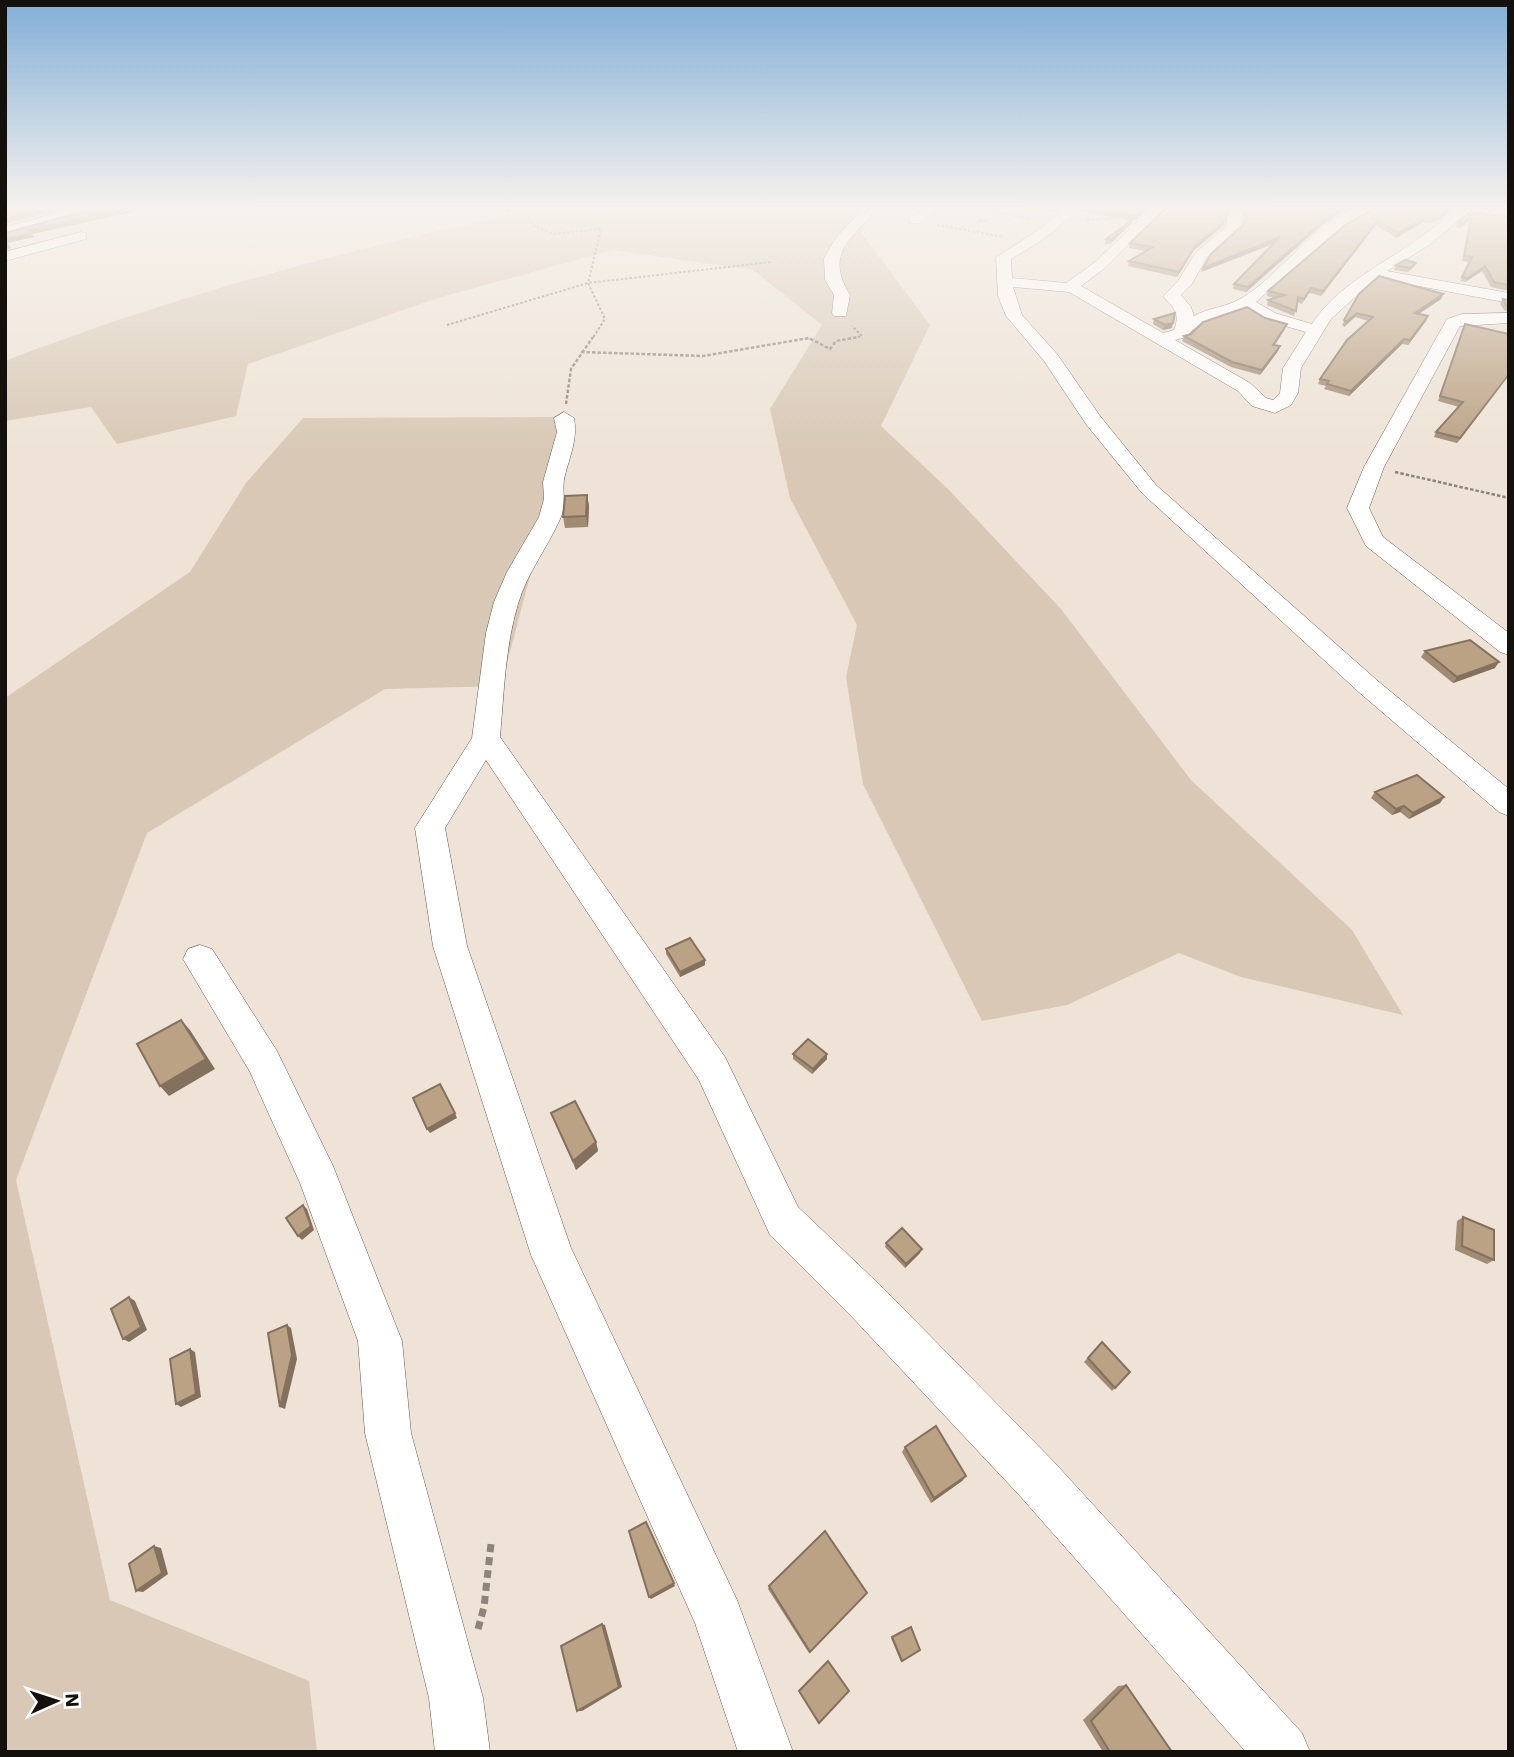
<svg xmlns="http://www.w3.org/2000/svg" width="1514" height="1757" viewBox="0 0 1514 1757" font-family="'Work Sans',sans-serif">
<style>
.green{fill:#d8c8b5}
.lines{fill:none;stroke-linecap:round;stroke-linejoin:round}
.street-casing{stroke:#655b50;stroke-width:1}
.path-far2{stroke:#8d857c;stroke-width:2;stroke-dasharray:2.5 2;stroke-linecap:butt}
.path-far1{stroke:#8d857c;stroke-width:2.5;stroke-dasharray:3.5 2;stroke-linecap:butt}
.path{stroke:#8d857c;stroke-width:7;stroke-dasharray:8 5;stroke-linecap:butt}
.street{fill:#fff;fill-rule:evenodd}
.wall{fill:#a18b72}
.shaded-wall{fill:#83715d}
.building{fill:#bba285;stroke:#83715d;stroke-width:2}
</style>
<rect width="100%" height="100%" fill="#eee3d6"/>
<!-- green -->
<g class="green">
<path d="M554 206H878L860 231 930 325 881 426 949 490 1061 609 1191 780 1352 930 1403 1015 1241 977 1179 953 1067 1005 982 1021 863 784 846 677 857 625 790 498 770 409 822 325 753 270 613 250 438 298 248 364 236 416 117 444 91 407 5 421V361C182 293 368 243 554 206Z"/>
<polygon points="572,417 501,686 385,689 147,833 16,1180 110,1600 309,1681 317,1752 5,1752 5,698 190,572 246,483 303,418"/>
</g>
<g class="lines">
<defs>
<g id="street">
<polygon points="83,206 104,206 102,209 5,235 5,227"/>
<path d="M865 206H879C854 239 823 251 850 295L846 316H834L832 313 834 295 825 280 824 258 836 238Z"/>
<polygon points="928,206 943,206 920,223 910,223 910,217"/>
<path d="M1069 206H1084L1041 241 1011 259 1012 278 1066 283 1095 262 1154 206H1167L1105 268 1081 286 1163 333 1174 330C1181 312 1173 308 1163 296L1178 281 1196 252 1227 226V215L1236 206H1250L1241 216V227L1207 257 1192 284 1181 295 1191 307 1194 316C1208 308 1226 307 1240 299 1282 276 1327 202 1378 206L1341 228 1256 302 1275 313 1312 324C1337 285 1382 265 1418 239 1430 231 1441 221 1453 212L1436 209 1435 206H1466L1509 212V220L1467 214 1429 245 1387 271 1509 293V303L1376 278 1331 319 1301 368 1298 393 1291 405 1275 413 1252 406 1238 391 1069 292 1013 287 1022 315 1057 354 1100 416 1156 485 1379 682 1509 789V816L1499 812 1361 694 1142 493 1086 424 1044 361 1006 316 998 296 996 257 1031 235ZM1243 308 1264 320 1306 332 1283 368 1280 393 1273 400 1266 398 1250 383 1175 340 1187 337C1197 320 1226 314 1243 308Z"/>
<polygon points="81,232 86,233 86,239 5,261 5,252"/>
<polygon points="1509,313 1509,323 1460,326 1384,467 1369,508 1383,537 1509,633 1509,655 1500,652 1366,546 1347,508 1364,467 1447,319 1462,314"/>
<path d="M564 412 574 418C578 438 570 456 565 475 561 490 567 503 561 517 548 547 527 573 518 604 505 647 504 693 500 737L725 1057 798 1207 883 1288 1054 1462 1302 1733 1310 1752H1246L1020 1496 853 1318 770 1235 699 1080 486 760 445 828 467 946 571 1248 737 1600 793 1752H738L695 1623 531 1255 433 946 415 828 472 738 486 633 494 602 507 572 539 517 544 499 543 482 557 432 554 418Z"/>
<polygon points="200,945 212,949 277,1051 333,1166 402,1341 411,1433 483,1698 490,1752 435,1752 429,1698 365,1433 358,1341 300,1183 250,1072 183,959 188,949"/>
</g>
</defs>
<!-- street casing -->
<use href="#street" class="street-casing"/>
<!-- path-far2 -->
<g class="path-far2">
<polyline points="494,206 525,215 533,225 553,234 601,229 588,283 605,319 592,339"/>
<polyline points="969,206 1029,219"/>
<polygon points="980,220 986,221 978,221"/>
<polyline points="1087,220 1120,218"/>
<polyline points="937,225 1004,237"/>
<polyline points="447,325 588,283 771,262"/>
<polyline points="805,339 810,339"/>
<polyline points="849,339 862,336 852,326"/>
</g>
<!-- path-far1 -->
<g class="path-far1">
<polyline points="581,352 703,356 809,338 830,349 836,341 858,337"/>
<polyline points="566,404 571,369 593,337"/>
<polyline points="1395,472 1509,498"/>
</g>
<!-- path -->
<polyline class="path" points="478,1629 484,1607 491,1544"/>
<!-- street -->
<use href="#street" class="street"/>
</g>
<!-- wall -->
<g class="wall">
<polygon points="1023,206 1066,206 1056,212"/>
<polygon points="1084,206 1151,206 1134,221 1132,221 1131,224 1110,244 1105,244 1106,239 1131,221 1081,211"/>
<polygon points="1250,206 1358,206 1339,213 1322,225 1246,292 1233,289 1234,284 1273,244 1201,272 1243,225 1244,217"/>
<polygon points="1378,206 1449,209 1447,214 1436,222 1422,223 1396,238 1376,225 1321,296 1309,293 1302,304 1297,302 1294,316 1267,305 1268,300 1275,298 1267,296 1268,291"/>
<polygon points="1480,206 1509,206 1509,210"/>
<polygon points="1226,212 1224,225 1194,250 1177,277 1128,266 1129,261 1146,251 1129,248 1130,243"/>
<polygon points="1470,212 1509,217 1509,291 1491,287 1482,271 1465,282 1460,281 1470,262 1462,261 1470,219 1461,228 1456,227 1458,222"/>
<polygon points="1416,263 1414,267 1408,272 1394,270 1396,265"/>
<polygon points="1359,294 1443,294 1441,299 1419,314 1426,321 1408,345 1402,344 1349,396 1324,389 1326,386 1318,384 1320,379 1368,321 1355,317 1344,327 1342,325"/>
<polygon points="1503,299 1509,300 1509,312 1504,310 1500,304"/>
<polygon points="1154,319 1172,328 1163,330 1153,324"/>
<polygon points="1465,324 1507,377 1457,443 1434,437 1436,432 1459,407 1438,401"/>
<polygon points="1285,329 1275,345 1278,351 1260,375 1231,367 1182,341 1184,336"/>
<polygon points="587,495 589,506 588,527 565,528 563,517"/>
<polygon points="1425,651 1495,668 1453,683 1421,657"/>
<polygon points="1375,792 1444,797 1440,803 1409,819 1400,812 1392,815 1371,798"/>
<polygon points="666,949 705,960 705,965 680,977 666,954"/>
<polygon points="793,1054 827,1059 812,1074 793,1059"/>
<polygon points="551,1113 596,1142 598,1151 576,1170"/>
<polygon points="1463,1217 1494,1260 1487,1264 1455,1250 1457,1221"/>
<polygon points="886,1243 920,1253 905,1268 885,1247"/>
<polygon points="1102,1342 1115,1388 1112,1391 1084,1362"/>
<polygon points="905,1447 966,1476 962,1481 931,1503 902,1452"/>
<polygon points="769,1586 867,1593 809,1653 768,1589"/>
<polygon points="911,1627 902,1661 901,1662 891,1638"/>
<polygon points="1126,1685 1172,1752 1103,1752 1083,1720 1118,1686"/>
</g>
<!-- shaded-wall -->
<g class="shaded-wall">
<polygon points="57,206 75,206 5,224 5,219"/>
<polygon points="137,206 138,211 32,234 34,237 8,243 11,248 5,250 5,239 28,230"/>
<polygon points="1060,206 1066,206 1056,212 1057,208"/>
<polygon points="1147,206 1151,206 1134,221 1135,217"/>
<polygon points="1349,206 1358,206 1339,213 1322,225 1246,292 1248,287 1323,221 1341,209"/>
<polygon points="1449,209 1447,214 1436,222 1438,218"/>
<polygon points="1472,215 1470,219 1461,228 1463,223"/>
<polygon points="1425,219 1422,223 1396,238 1398,233"/>
<polygon points="1132,220 1131,224 1110,244 1111,240"/>
<polygon points="1226,220 1224,225 1194,250 1177,277 1179,272 1196,245"/>
<polygon points="1378,220 1376,225 1321,296 1323,291"/>
<polygon points="1280,237 1278,242 1201,272 1203,268"/>
<polygon points="1485,266 1482,271 1465,282 1468,278"/>
<polygon points="1443,294 1441,299 1412,318 1415,313"/>
<polygon points="1357,313 1355,317 1344,327 1346,322"/>
<polygon points="1428,316 1426,321 1408,345 1410,340"/>
<polygon points="1173,323 1172,328 1163,330 1165,325"/>
<polygon points="1404,339 1402,344 1349,396 1351,391"/>
<polygon points="1280,346 1278,351 1260,375 1262,370"/>
<polygon points="1509,374 1507,377 1457,443 1460,438"/>
<polygon points="587,495 589,506 588,527 586,516"/>
<polygon points="1499,662 1495,668 1453,683 1457,677"/>
<polygon points="1444,797 1440,803 1409,819 1413,813"/>
<polygon points="1404,806 1400,812 1392,815 1396,809"/>
<polygon points="705,960 705,965 680,977 680,972"/>
<polygon points="181,1020 190,1030 215,1069 169,1096 160,1086"/>
<polygon points="827,1054 827,1059 812,1074 813,1069"/>
<polygon points="455,1113 457,1118 430,1133 427,1129"/>
<polygon points="596,1142 598,1151 576,1170 573,1161"/>
<polygon points="303,1205 307,1209 314,1230 302,1240 298,1236"/>
<polygon points="922,1249 920,1253 905,1268 906,1264"/>
<polygon points="129,1297 135,1301 147,1330 129,1342 123,1339"/>
<polygon points="287,1325 291,1328 297,1359 285,1409 280,1407"/>
<polygon points="190,1349 195,1352 201,1397 181,1407 176,1404"/>
<polygon points="966,1476 962,1481 931,1503 934,1498"/>
<polygon points="646,1522 675,1586 651,1599 649,1597"/>
<polygon points="154,1546 161,1548 168,1574 143,1592 136,1591"/>
<polygon points="602,1624 605,1625 622,1687 582,1711 577,1711"/>
</g>
<!-- building -->
<g class="building">
<polygon points="5,206 57,206 5,219"/>
<polygon points="102,206 137,206 28,230 32,233 5,239 5,233 101,207"/>
<polygon points="1045,206 1060,206 1057,208"/>
<polygon points="1084,206 1147,206 1135,217 1082,207"/>
<polygon points="1168,206 1230,206 1227,209 1226,220 1196,245 1179,272 1129,261 1153,247 1130,243"/>
<polygon points="1250,206 1349,206 1341,209 1323,221 1248,287 1234,284 1280,237 1203,268 1211,254 1244,224 1245,212"/>
<polygon points="1378,206 1436,206 1449,209 1438,218 1425,219 1398,233 1378,220 1323,291 1311,288 1304,299 1298,297 1296,311 1268,300 1285,295 1268,291 1344,226"/>
<polygon points="1470,212 1509,217 1509,285 1494,282 1485,266 1468,278 1462,277 1472,257 1464,256 1472,215 1463,223 1458,222"/>
<polygon points="1132,220 1111,240 1106,239"/>
<polygon points="1405,260 1416,263 1410,268 1396,265"/>
<polygon points="1379,276 1443,294 1415,313 1428,316 1410,340 1404,339 1351,391 1327,384 1329,381 1320,379 1347,340 1373,317 1357,313 1346,322 1344,320 1359,294"/>
<polygon points="1503,299 1509,300 1509,306 1506,305"/>
<polygon points="1247,307 1265,318 1287,324 1273,345 1280,346 1262,370 1232,362 1184,336 1191,334 1203,322"/>
<polygon points="1175,313 1173,323 1165,325 1154,319"/>
<polygon points="1465,324 1509,334 1509,374 1460,438 1436,432 1463,402 1440,396"/>
<polygon points="587,495 586,516 563,517 565,496"/>
<polygon points="1470,640 1499,662 1457,677 1425,651"/>
<polygon points="1417,775 1444,797 1413,813 1404,806 1396,809 1375,792"/>
<polygon points="690,938 705,960 680,972 666,949"/>
<polygon points="181,1020 206,1059 160,1086 137,1044"/>
<polygon points="808,1039 827,1054 813,1069 793,1054"/>
<polygon points="440,1084 455,1113 427,1129 413,1098"/>
<polygon points="575,1101 596,1142 573,1161 551,1113"/>
<polygon points="303,1205 311,1226 298,1236 286,1218"/>
<polygon points="1463,1217 1494,1230 1494,1260 1462,1246"/>
<polygon points="902,1228 922,1249 906,1264 886,1243"/>
<polygon points="129,1297 141,1327 123,1339 111,1309"/>
<polygon points="287,1325 292,1355 280,1407 268,1333"/>
<polygon points="1102,1342 1130,1372 1115,1388 1088,1358"/>
<polygon points="190,1349 196,1394 176,1404 170,1359"/>
<polygon points="936,1426 966,1476 934,1498 905,1447"/>
<polygon points="646,1522 674,1583 649,1597 629,1531"/>
<polygon points="825,1531 867,1593 810,1652 769,1586"/>
<polygon points="154,1546 162,1573 136,1591 129,1564"/>
<polygon points="602,1624 619,1687 577,1711 561,1646"/>
<polygon points="911,1627 920,1650 902,1661 892,1637"/>
<polygon points="828,1661 849,1691 819,1723 799,1691"/>
<polygon points="1126,1685 1172,1752 1110,1752 1091,1721"/>
</g>
<!-- sky -->
<linearGradient id="sky" x2="0" y2="1"><stop stop-color="#81aed7"/><stop offset="0.46" stop-color="#f7f2ed"/><stop offset="1" stop-color="#f7f2ed" stop-opacity="0"/></linearGradient>
<rect width="1514" height="452" fill="url(#sky)"/>
<!-- border -->
<rect width="1514" height="1757" fill="none" stroke="#14100c" stroke-width="14"/>
<!-- north arrow -->
<g transform="translate(56 1701) rotate(87)" stroke="#ffffff" stroke-width="5" paint-order="stroke">
<path d="M0-5L12 26L0 18L-12 26Z" fill="#14100c"/>
<text y="-10" font-size="19" font-weight="bold" text-anchor="middle" fill="#14100c">N</text>
</g>
</svg>
